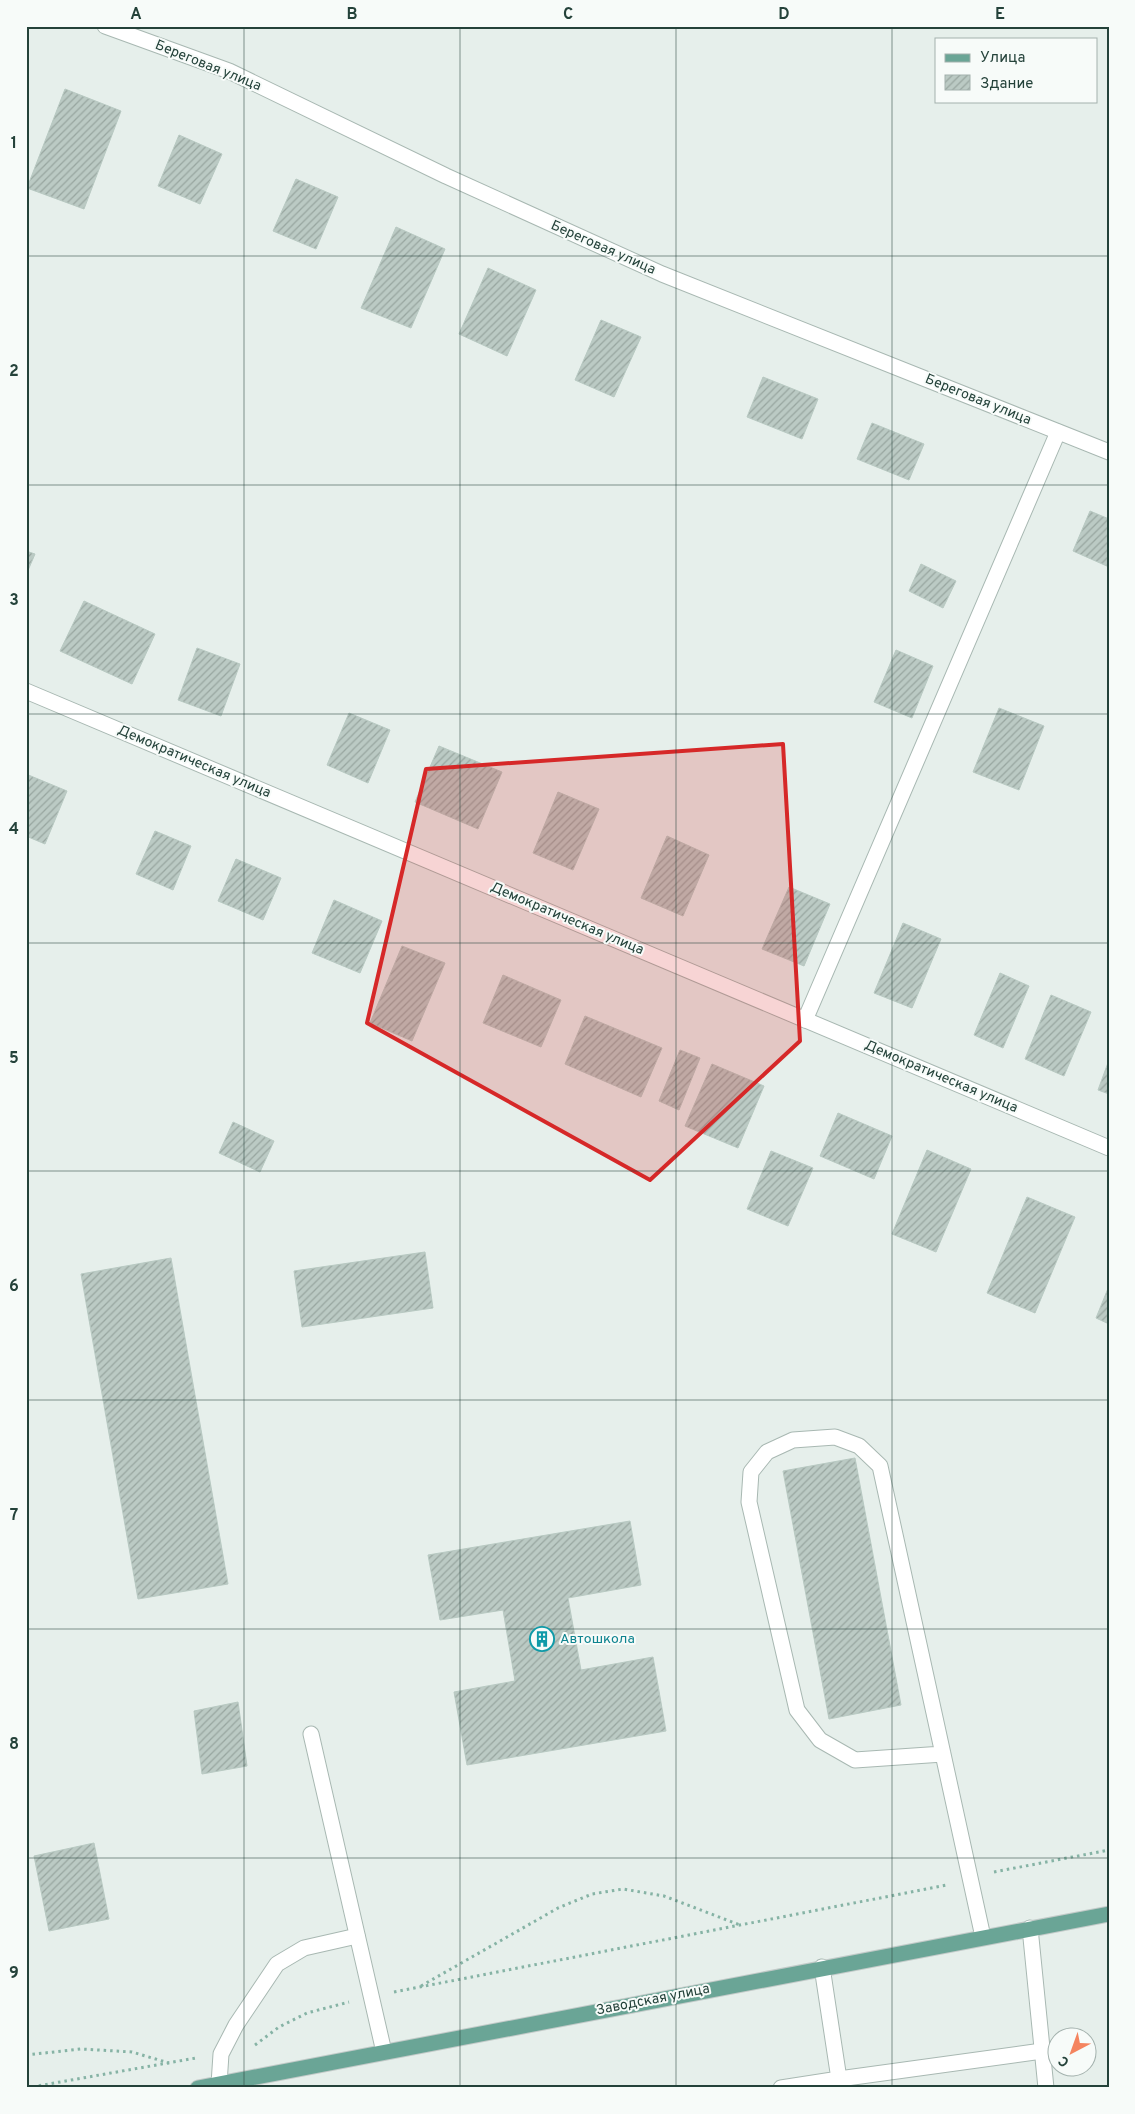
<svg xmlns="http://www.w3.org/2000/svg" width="1135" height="2114" viewBox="0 0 1135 2114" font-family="Overpass,sans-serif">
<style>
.building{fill:url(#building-hatch);stroke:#b8c9c2}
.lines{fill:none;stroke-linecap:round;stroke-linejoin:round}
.minor-casing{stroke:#a8b8b2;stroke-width:17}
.major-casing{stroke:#c2cac8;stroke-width:17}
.path{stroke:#86b3a5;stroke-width:3;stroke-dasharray:2.5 4;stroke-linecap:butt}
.minor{stroke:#fff;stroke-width:15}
.major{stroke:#6aa596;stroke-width:15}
.marked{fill:#d62828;fill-opacity:0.2;stroke:#d62828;stroke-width:4;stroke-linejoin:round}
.grid{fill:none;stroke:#24423a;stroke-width:1;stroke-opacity:0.55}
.labels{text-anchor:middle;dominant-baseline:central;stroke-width:4;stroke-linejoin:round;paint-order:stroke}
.street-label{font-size:14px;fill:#24423a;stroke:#f7fbf9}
.culture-label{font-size:14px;fill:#0d838f;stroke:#f7fbf9;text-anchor:start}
.neatline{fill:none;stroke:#24423a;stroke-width:2}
.grid-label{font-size:16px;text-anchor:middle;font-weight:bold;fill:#24423a}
</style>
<defs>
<pattern id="building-hatch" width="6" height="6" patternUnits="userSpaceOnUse" patternTransform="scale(1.25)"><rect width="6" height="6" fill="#bbcac4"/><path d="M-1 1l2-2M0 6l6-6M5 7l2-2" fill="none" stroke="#98a6a0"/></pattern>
</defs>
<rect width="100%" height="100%" fill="#e6efeb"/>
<!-- building -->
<g class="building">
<polygon points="65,89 121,111 84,209 27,188"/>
<polygon points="179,135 222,154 200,204 158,186"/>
<polygon points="296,179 338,197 316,249 273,231"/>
<polygon points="396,227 445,249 411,328 361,308"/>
<polygon points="488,268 536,290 507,356 459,334"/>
<polygon points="601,320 641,337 614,397 575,380"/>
<polygon points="763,377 818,399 802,439 747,417"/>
<polygon points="872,423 924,444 909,480 857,459"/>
<polygon points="1090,511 1109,519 1109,567 1073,551"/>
<polygon points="26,551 35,554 26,575"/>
<polygon points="921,564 956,581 943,608 909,591"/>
<polygon points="84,601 155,634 132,684 60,651"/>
<polygon points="197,648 240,664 221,716 178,700"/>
<polygon points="896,650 933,666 912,718 874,702"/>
<polygon points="999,708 1044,726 1019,790 973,772"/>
<polygon points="349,713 390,730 368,783 327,765"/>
<polygon points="439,746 502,772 478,829 415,802"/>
<polygon points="26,774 67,791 45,844 26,836"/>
<polygon points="558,792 599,809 573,870 533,853"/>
<polygon points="155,831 191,846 173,890 136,874"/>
<polygon points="667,836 709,855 683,916 641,898"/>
<polygon points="236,859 281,878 263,920 218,901"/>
<polygon points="789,887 830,904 804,966 762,949"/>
<polygon points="334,900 382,921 360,973 312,953"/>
<polygon points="903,923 941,939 912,1008 874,993"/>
<polygon points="402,946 445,963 412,1041 370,1023"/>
<polygon points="1000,973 1029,986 1003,1048 974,1035"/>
<polygon points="503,975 561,1000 541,1047 483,1023"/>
<polygon points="1051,995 1091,1012 1064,1076 1025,1059"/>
<polygon points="585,1016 662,1048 641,1097 565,1064"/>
<polygon points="680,1050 700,1058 679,1110 659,1101"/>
<polygon points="1109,1060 1109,1094 1098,1090"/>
<polygon points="712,1064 764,1086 738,1148 685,1126"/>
<polygon points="838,1113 892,1136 874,1179 820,1156"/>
<polygon points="233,1122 274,1141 260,1172 219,1153"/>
<polygon points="927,1150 971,1169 936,1252 892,1234"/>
<polygon points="771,1151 813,1168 788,1226 747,1209"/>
<polygon points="1027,1197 1075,1217 1035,1313 987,1293"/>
<polygon points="425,1252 433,1308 302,1327 294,1271"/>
<polygon points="171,1258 228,1584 138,1599 81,1274"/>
<polygon points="1109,1286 1109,1324 1096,1318"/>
<polygon points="855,1458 901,1705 829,1719 783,1471"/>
<polygon points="630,1521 641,1585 568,1598 581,1670 653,1657 666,1731 467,1765 454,1692 515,1681 503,1610 440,1620 428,1555"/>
<polygon points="238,1702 247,1766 202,1774 194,1711"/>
<polygon points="94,1843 109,1919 49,1931 34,1856"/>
</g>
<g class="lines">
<defs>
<g id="minor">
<polyline points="105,26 229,71 446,176 662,274 1109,452"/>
<polyline points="26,691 1109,1148"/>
<polyline points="805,1020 1058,432"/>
<polyline points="311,1734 384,2052"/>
<polyline points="943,1754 855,1760 820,1740 797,1710 749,1502 751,1472 767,1452 793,1440 835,1437 859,1446 880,1466 983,1937"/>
<polyline points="1030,1928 1046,2088"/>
<polyline points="219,2084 221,2054 236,2025 277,1964 304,1948 357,1936"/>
<polyline points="781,2088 839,2079 822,1967"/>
<polyline points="839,2088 839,2079 1042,2051"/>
</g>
<polyline id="major" points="198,2088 1109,1914"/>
</defs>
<!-- minor casing -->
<use href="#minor" class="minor-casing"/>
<!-- major casing -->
<use href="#major" class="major-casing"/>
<!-- path -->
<g class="path">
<polyline points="994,1872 1109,1850"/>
<polyline points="421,1986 558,1908 592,1894 623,1889 664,1896 740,1925"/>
<polyline points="394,1992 947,1885"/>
<polyline points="255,2045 279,2027 307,2013 349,2002"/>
<polyline points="26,2055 81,2049 132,2052 169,2063"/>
<polyline points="26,2088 196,2058"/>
</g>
<!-- minor -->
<use href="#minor" class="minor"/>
<!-- major -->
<use href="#major" class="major"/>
</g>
<!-- marked area -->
<path class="marked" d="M783 744 800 1041 650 1180 367 1023 426 769Z"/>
<!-- grid -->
<path class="grid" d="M244 26V2088M460 26V2088M676 26V2088M892 26V2088M26 256H1109M26 485H1109M26 714H1109M26 943H1109M26 1171H1109M26 1400H1109M26 1629H1109M26 1858H1109"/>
<!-- icons -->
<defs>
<symbol id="building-ring" viewBox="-11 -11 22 22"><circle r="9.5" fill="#f7fbf9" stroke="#0f9aa8" stroke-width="1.5"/><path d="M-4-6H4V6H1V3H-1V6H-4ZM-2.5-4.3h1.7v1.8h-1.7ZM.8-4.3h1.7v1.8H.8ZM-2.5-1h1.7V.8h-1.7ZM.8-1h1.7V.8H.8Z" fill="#0f9aa8"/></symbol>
</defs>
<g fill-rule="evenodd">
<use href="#building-ring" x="528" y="1625" width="28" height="28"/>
</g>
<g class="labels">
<!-- street labels -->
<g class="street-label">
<text transform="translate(208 66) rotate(22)">Береговая улица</text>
<text transform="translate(603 248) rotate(24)">Береговая улица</text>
<text transform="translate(978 400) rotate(22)">Береговая улица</text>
<text transform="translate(194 762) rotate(23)">Демократическая улица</text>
<text transform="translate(567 919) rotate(23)">Демократическая улица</text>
<text transform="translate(941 1077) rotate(23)">Демократическая улица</text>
<text transform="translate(653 2000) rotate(-11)">Заводская улица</text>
</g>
<!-- culture labels -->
<g class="culture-label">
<text x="560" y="1639">Автошкола</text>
</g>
</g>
<!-- border -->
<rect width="1135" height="2114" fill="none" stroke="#f7fbf9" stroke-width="55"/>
<!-- legend -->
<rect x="935" y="38" width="162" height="65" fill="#f7fbf9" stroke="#a3b1ad"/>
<rect x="945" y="54" width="25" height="8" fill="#6aa596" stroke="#a3b1ad"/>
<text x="980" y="62" font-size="15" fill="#24423a">Улица</text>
<rect x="945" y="75" width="25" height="15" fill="url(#building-hatch)" stroke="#a3b1ad"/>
<text x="980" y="88" font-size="15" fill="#24423a">Здание</text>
<!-- north arrow -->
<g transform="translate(1072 2052) rotate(221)"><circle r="24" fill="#f7fbf9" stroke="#a3b1ad"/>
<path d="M0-4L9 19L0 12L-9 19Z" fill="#f4845f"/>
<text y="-8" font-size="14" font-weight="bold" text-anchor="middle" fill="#24423a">С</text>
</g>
<rect x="28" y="28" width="1080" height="2058" class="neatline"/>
<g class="grid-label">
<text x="136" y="19">A</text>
<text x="352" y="19">B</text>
<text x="568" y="19">C</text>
<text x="784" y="19">D</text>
<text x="1000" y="19">E</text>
<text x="14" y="148">1</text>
<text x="14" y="376">2</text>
<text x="14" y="605">3</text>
<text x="14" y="834">4</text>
<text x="14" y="1063">5</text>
<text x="14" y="1291">6</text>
<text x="14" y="1520">7</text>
<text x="14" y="1749">8</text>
<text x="14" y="1978">9</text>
</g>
</svg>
